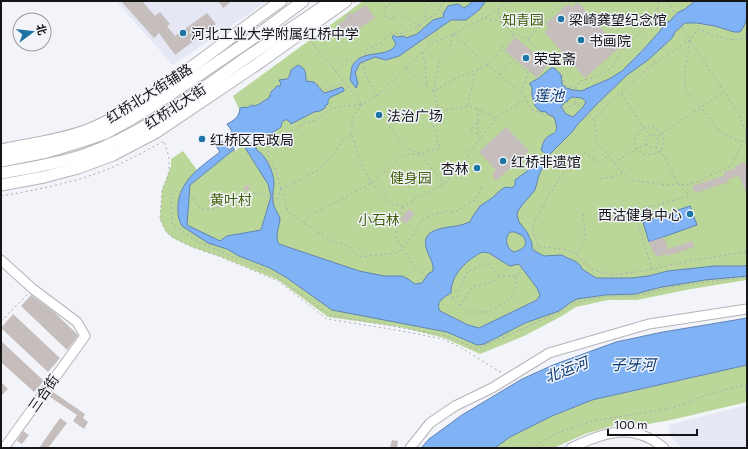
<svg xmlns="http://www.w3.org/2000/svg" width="748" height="449" viewBox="0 0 748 449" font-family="Commissioner,'Noto Sans SC',sans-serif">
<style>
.built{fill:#e5e7f4}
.green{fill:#bad698}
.water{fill:#80b3f6;stroke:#6084b3;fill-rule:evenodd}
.pier{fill:#f2f4fa}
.building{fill:#c5bebc}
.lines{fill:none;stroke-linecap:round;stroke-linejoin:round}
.minor-casing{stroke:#b3b4b9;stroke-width:11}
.major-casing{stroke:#b3b4b9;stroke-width:13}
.path{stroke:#abacb1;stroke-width:1;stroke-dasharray:2 3;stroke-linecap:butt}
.minor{stroke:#fff;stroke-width:9}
.major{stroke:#fff;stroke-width:11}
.path-bridge{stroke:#abacb1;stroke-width:1;stroke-dasharray:2 3;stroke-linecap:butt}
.poi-dot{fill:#1d73a3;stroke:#f2f4fa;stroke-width:1.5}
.labels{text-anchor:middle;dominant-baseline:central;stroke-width:3;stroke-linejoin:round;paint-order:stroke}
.park-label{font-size:14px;fill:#43610b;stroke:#f2f4fa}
.poi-label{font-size:14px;fill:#151517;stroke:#f2f4fa;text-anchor:start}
.street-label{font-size:14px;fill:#151517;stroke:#f2f4fa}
.water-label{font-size:15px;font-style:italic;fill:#073b76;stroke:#f2f4fa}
</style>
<rect width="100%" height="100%" fill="#f2f4fa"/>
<!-- built -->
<g class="built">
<polygon points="116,1 268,1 173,65"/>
<polygon points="747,405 747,448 681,448 669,434 669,425"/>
</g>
<!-- green -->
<g class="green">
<polygon points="363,1 747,1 747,280 691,289 637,300 608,300 576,307 560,317 524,336 480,354 444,338 400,327 328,317 278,280 221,257 192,247 173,238 166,232 160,219 162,190 171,166 171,159 183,151 197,170 220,152 215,144 221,140 229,150 237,144 230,134 232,132 227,124 235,120 240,111 233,96"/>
<polygon points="747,365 747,402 671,420 648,424 619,424 585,434 554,448 495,448 510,437 552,416 592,400"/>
</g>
<!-- water -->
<g class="water">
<path d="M474 1H486L479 10 466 20H451L399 56 386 60 375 57 360 63 355 73 358 83 356 88 350 80C351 76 351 70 352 67 359 50 381 57 392 49 393 48 395 46 396 44L392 37 394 35 396 37 404 36 406 38 417 34 433 20 444 17 443 14 448 6 458 4 464 8Z"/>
<path d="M695 1H747C747 12 748 23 740 32H734L715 26 697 23H685L675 32 672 38 648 60 627 75 595 106 578 124 572 132 549 155 539 175 535 190 523 204 518 211 517 215 519 222 527 232 532 243V248L533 250 544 256 562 255C569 260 579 260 582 269L596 278H632L648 276 668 271 715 266H744L747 265V276L705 280 662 287 635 294 605 295 577 299 571 302 559 311 525 323 500 336 484 344 477 345 447 332 332 310 287 278 270 268 239 256 227 249 208 243 182 226C179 221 178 216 178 211 176 183 200 167 220 152L215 144 221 140 229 150 237 144 230 134 232 131 227 124C234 120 239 118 240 108L246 107 247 108 252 105 254 106C260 105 264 100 269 98L271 92 277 86H280L281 84 279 80 287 79 289 77 291 70 298 65C306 68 306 74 306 81L314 82 323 92 325 93 342 87 344 89V91L331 97 328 100V104L326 105 325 108 320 111 314 112 291 124 288 120H285L282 122 281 127 261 140 256 145V149C266 156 273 170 274 182 274 188 272 195 273 201 273 207 278 213 280 218 280 226 274 236 279 244L359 271 384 276H402L408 279 415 284 422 283 428 274 433 271C434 261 428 257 426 247 421 227 449 228 461 225 464 224 467 223 470 222L473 216 480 206 492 198 502 189 506 187 512 188 515 185V180L526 172 535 164 539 165 542 163 546 154 541 150C542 147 543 143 544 141 552 129 561 139 554 117L549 115 546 112 540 111 535 106 532 95V87L530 85V83L539 78 551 68H554L561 75 562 84 566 88 573 90 581 91 609 79 622 71 643 50 660 31 665 23 670 21 677 13 685 9ZM572 97 582 98 586 102 583 107 573 117 566 114 561 107 565 102H567L568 100ZM242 143 268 184 271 196 261 230 227 236 220 241 187 225 190 185ZM510 232H515L523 236C529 246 523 249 514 252 506 248 504 239 510 232ZM482 252 489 253 508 265 510 266 519 264 537 288 540 295 537 300 479 328 468 325 440 311C435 302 444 297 451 293 451 274 467 260 482 252Z"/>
<polygon points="690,206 697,225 649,242 643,222"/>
<polygon points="747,318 747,365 592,400 552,416 510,437 495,448 421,448 429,439 462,415 522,379 553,365 616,342 663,332"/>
</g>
<!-- pier -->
<polygon class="pier" points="250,136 255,136 260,141 254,145 252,142 244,148 242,146 236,151 234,148"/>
<!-- building -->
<g class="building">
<polygon points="121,1 142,1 155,16 160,12 170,24 167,26 175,36 207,13 216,24 175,55 159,33 154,38"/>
<polygon points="218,1 232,1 223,8"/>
<polygon points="578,2 619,48 585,78 544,32 549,28 545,24 568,4 572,7"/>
<polygon points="366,5 375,18 344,38 336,26 347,18 345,16 351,12 352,14"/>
<polygon points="515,37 548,65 537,78 505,50"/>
<polygon points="506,127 529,151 496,181 492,174 496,170 479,152"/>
<polygon points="744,162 747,168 747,194 739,176 728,179 729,182 695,193 692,186 725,175 723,172 736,168 735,166"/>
<polygon points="248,185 250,189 245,192 243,187"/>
<polygon points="409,209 415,214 406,224 400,219"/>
<polygon points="664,237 668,249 692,241 694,247 667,256 666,254 656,257 654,252 653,252 649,242"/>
<polygon points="31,295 54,312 77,334 78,336 67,350 21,306"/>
<polygon points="13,314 60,358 48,372 1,328"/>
<polygon points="1,341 44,381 34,392 1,362"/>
<polygon points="1,382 8,389 1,396"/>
<polygon points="53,392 85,414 83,418 88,422 84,429 73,421 77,415 50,397"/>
<polygon points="60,418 67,423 48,448 39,448"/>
<polygon points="23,431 29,435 22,444 17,441"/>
<polygon points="392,440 398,441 397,448 390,448"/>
</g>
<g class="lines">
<defs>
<g id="minor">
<polyline points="1,260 33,289 77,322 85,336 4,448"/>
<polyline points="410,448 430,423 455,406 492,388 549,353 649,324 747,309"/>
<path d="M571 448C604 432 633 422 664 448"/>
</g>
<g id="major">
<path d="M1 150C30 144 62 140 90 129 112 120 133 107 153 94 197 65 238 31 281 1"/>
<polyline points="1,161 47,152 80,142 106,133 128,121 168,96 259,34 303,1"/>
<path d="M1 173C29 168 57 164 84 155 143 134 192 96 243 60 272 40 302 22 331 1"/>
<polyline points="1,185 44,177 78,168 113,155 155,133 259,63 346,1"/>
</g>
</defs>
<!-- minor casing -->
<use href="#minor" class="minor-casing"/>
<!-- major casing -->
<use href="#major" class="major-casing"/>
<!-- path -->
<g class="path">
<polyline points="354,1 355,3 358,1"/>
<polyline points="393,1 393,3 387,5 384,11 386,18 390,19 396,16 400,12 411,21 420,26"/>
<polyline points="478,1 481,5"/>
<polyline points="668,1 690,40 738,113 747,133"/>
<polyline points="485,18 501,22"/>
<polyline points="426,20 436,14 442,4 447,1"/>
<polyline points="453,34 488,65 521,93 526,99 532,110 549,115"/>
<polyline points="514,34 528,39 547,60 562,74 565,85 567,86 575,88"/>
<polyline points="453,35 450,48 439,62 434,91 437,105 446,110 468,106 478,109 496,118"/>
<polyline points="528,39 564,1"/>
<polyline points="310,40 362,104 377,96 430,44 453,34 488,16 510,1"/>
<polyline points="690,41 685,69 685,89 721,132 743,143"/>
<polyline points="430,43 420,26 425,20 425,11 435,1"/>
<polyline points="501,49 528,73 521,92"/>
<polyline points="423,52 427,86 434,91 453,80 488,65 514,34 501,22 498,10"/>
<polyline points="406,68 427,86"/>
<polyline points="335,71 349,59 363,62"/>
<polyline points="500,75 513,60"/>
<polyline points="317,84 325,90 344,83"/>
<polyline points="622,94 643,127 650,135 654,134 657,137 662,133"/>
<polyline points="377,96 365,74 363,62 366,50 382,42 389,34 404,33 420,26"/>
<polyline points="362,104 352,119 352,134 360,161 371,183 392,204 403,206 443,184 466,163 469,152 481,138 496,118 526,99"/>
<path d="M576 104C575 94 574 90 579 81L593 78 612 68 622 49 643 30 656 16 659 1"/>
<polyline points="468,105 475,71"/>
<polyline points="564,108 576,104 583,107 594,120"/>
<polyline points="478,109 478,121 470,130 478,134 481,138"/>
<polyline points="478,122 478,133"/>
<polyline points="389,126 408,148 421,154 443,184"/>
<path d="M662 133 664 141 661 151C647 158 638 156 634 140L643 127 652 126 662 133 724 92"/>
<polyline points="352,134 345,138 336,151 319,169 301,180 281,188 275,168 269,160 267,145 287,132 296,129 304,123 317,120 326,112 337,107 362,104"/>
<polyline points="649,135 646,139 646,144 652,148 656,147 659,142 657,137"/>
<polyline points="248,144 246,142 252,138 255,143 257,141 262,146 266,145"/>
<path d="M646 144 636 149 614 163 597 142 594 120 608 104 653 64 690 40 698 29C710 33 735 46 747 36"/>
<polyline points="656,147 661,151 678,184 690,196"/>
<polyline points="233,152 242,146 243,148 251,142 250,141"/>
<polyline points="614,164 630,180 667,185 678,184 685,185 697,182 731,166 747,134"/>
<polyline points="601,179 616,176 622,173"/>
<polyline points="281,188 278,199 260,193 244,194 240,198 214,209 201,209 192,197 176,191 174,194 171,194 172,224 200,243 272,273 330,315 447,336 477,349 560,312 573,303 605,296 636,296 676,286 747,277"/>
<polyline points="281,189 288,212 328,239 348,246 359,257 396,253 402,249 418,228 421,220 434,214 447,211 455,212 476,199 482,186"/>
<path d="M1 196C36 190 72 183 106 170 126 162 145 151 164 141L169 157V174L162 190 160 219 166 232 173 238 192 247 221 257 278 281 327 319 396 330 443 339 458 346 502 373"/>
<polyline points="403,207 395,235 402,249 415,267 451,297 466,312 487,312 510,300 516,290 516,276 538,246"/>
<polyline points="304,222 313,213 321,210 371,183 404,155 421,154 440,148 433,125 437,105"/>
<polyline points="538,245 532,228 539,212 550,194 561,175 585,153 598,162 608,156"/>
<polyline points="539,246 562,249 574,252 592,269 612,275 643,271 694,260 747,252"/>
<polyline points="577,254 585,237 583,211"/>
<polyline points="652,269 634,211 690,196"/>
<polyline points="452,297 457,297 464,278 467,272 483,264 490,265 499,276 516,276"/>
<polyline points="459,305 462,304 472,287 493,282 499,276"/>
<polyline points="1,321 27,295"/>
<polyline points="531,448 557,433 581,424 604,419 656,411 678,406 709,394 747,384"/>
</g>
<!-- minor -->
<use href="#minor" class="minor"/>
<!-- major -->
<use href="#major" class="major"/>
<!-- path-bridge -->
<polyline class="path-bridge" points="549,115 564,108"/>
</g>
<!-- markers -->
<g class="poi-dot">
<circle cx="561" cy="19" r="4"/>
<circle cx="183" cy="33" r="4"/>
<circle cx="581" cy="40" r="4"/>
<circle cx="526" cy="58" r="4"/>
<circle cx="379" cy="115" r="4"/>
<circle cx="202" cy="139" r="4"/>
<circle cx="503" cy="161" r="4"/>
<circle cx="477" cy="168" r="4"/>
<circle cx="690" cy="214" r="4"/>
</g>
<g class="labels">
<!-- park labels -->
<g class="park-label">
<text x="523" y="19">知青园</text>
<text x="411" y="177">健身园</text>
<text x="231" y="199">黄叶村</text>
<text x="379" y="219">小石林</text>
</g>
<!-- poi labels -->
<g class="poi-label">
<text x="569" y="19">梁崎龚望纪念馆</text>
<text x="191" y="33">河北工业大学附属红桥中学</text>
<text x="589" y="40">书画院</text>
<text x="534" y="58">荣宝斋</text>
<text x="387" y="115">法治广场</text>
<text x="210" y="139">红桥区民政局</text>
<text x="511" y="161">红桥非遗馆</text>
<text x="469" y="168" text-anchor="end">杏林</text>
<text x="682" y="214" text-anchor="end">西沽健身中心</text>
</g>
<!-- street labels -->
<g class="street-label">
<text transform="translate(149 93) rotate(-32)">红桥北大街辅路</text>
<text transform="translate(175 106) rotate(-33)">红桥北大街</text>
<text transform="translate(43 393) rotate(-55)">三合街</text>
</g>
<!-- water labels -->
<g class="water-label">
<text x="549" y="95">莲池</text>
<text x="633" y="364">子牙河</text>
<text transform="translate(566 369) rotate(-21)">北运河</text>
</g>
</g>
<!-- border -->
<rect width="748" height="449" fill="none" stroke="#151517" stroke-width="4"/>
<!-- north arrow -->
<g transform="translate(32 32) rotate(75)"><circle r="19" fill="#f2f4fa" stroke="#9a9b9f"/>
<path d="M0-3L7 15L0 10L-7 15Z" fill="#1d73a3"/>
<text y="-6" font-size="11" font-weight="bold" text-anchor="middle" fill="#151517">北</text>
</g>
<!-- scale -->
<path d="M608 429v6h89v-6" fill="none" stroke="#151517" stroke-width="2"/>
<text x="614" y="429" font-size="12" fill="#151517" stroke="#f2f4fa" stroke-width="3" paint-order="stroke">100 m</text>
</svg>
